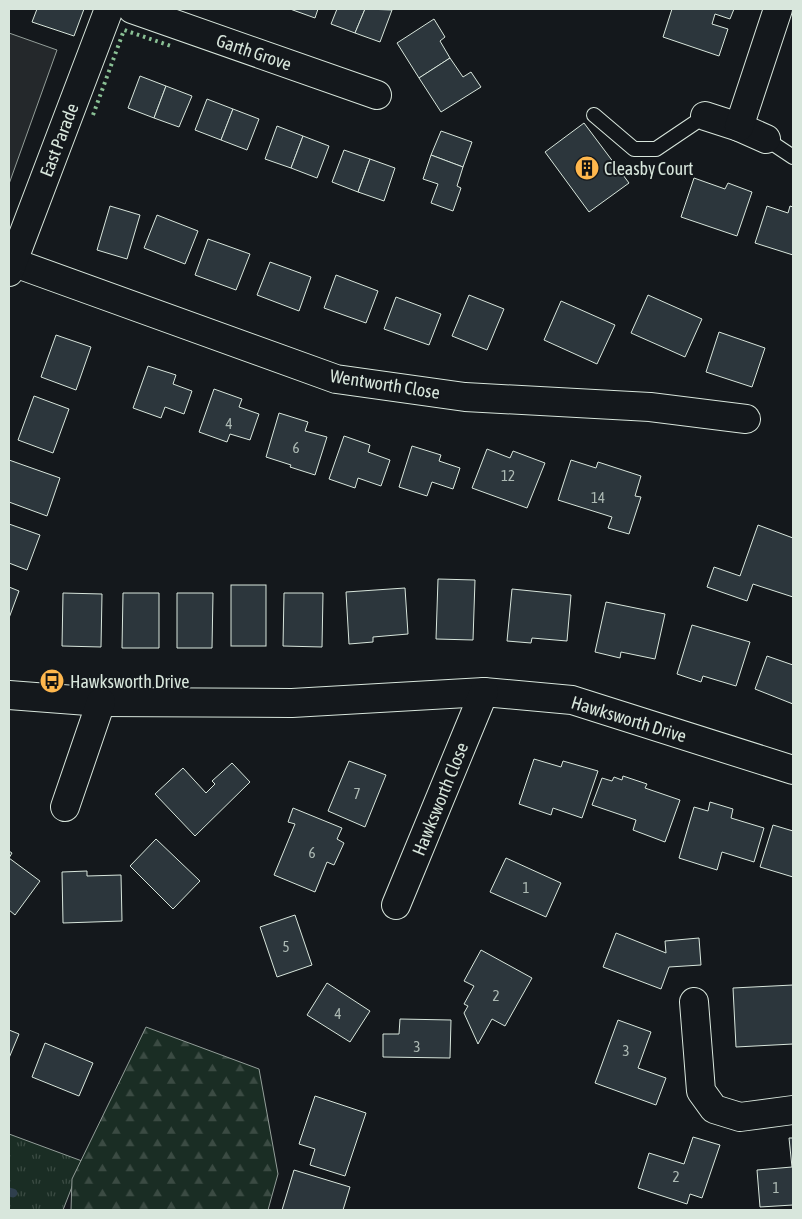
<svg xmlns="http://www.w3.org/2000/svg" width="802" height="1219" viewBox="0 0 802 1219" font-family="'Asap Condensed',sans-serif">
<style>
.grass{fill:url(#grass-tufts);stroke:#939e99}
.forest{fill:url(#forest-firs);stroke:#939e99}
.parking{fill:#24282b;stroke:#939e99}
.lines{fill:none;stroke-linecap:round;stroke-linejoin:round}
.stream{stroke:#2f3f4d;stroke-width:9}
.building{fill:#2c363c;stroke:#d8e6dc}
.service-casing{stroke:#d8e6dc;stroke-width:16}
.minor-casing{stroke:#d8e6dc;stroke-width:30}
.service{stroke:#14181c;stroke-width:14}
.minor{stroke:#14181c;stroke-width:28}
.hedge{stroke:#8ac095;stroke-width:4;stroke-dasharray:2.5 4;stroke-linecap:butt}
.labels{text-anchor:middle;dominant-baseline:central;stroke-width:4;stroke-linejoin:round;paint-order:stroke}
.number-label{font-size:15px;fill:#adbab4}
.street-label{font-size:18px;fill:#d8e6dc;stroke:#14181c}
.poi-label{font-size:18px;fill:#d8e6dc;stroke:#14181c;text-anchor:start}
</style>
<defs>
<pattern id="grass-tufts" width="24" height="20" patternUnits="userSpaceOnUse" patternTransform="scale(1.25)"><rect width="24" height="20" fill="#1a2d24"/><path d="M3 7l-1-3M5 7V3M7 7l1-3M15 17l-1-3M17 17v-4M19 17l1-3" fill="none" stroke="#3b4b43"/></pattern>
<pattern id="forest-firs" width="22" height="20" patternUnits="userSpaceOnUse" patternTransform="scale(1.25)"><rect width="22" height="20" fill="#1a2d24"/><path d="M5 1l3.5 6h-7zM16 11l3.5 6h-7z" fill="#3b4b43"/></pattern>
</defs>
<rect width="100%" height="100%" fill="#14181c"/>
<!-- grass -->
<polygon class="grass" points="9,1134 82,1161 63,1210 9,1210"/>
<!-- forest -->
<polygon class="forest" points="146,1027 259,1069 278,1174 268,1210 71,1210 72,1179"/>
<!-- parking -->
<polygon class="parking" points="9,33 57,50 9,184"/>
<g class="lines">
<!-- stream -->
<polyline class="stream" points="9,1192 13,1193"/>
</g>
<!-- building -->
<g class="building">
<polygon points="37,9 84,9 74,36 32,22"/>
<polygon points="290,9 318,9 315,18"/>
<polygon points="337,9 365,9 355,33 331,24"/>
<polygon points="365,9 392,10 380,42 355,33"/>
<polygon points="672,9 734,9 730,19 715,14 712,24 728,29 719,56 663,37"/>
<polygon points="434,19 445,37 440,41 450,58 419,78 397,43"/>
<polygon points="450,58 463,77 471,72 481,87 441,112 419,78"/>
<polygon points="140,76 166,86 154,118 128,108"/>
<polygon points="166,86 192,96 179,127 154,118"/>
<polygon points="207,99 233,109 221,140 195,130"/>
<polygon points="233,109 259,119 247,150 221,140"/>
<polygon points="584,123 629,183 589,212 545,152"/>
<polygon points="277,126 303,136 291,168 265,159"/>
<polygon points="441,131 472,142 463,167 431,155"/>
<polygon points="303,136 329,146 317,178 291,168"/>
<polygon points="344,150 370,159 358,192 332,182"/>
<polygon points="431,155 463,167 457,186 461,188 453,211 431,203 438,184 423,179"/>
<polygon points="370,159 395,168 384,201 358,192"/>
<polygon points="694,178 725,189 728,183 752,192 737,236 681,217"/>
<polygon points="110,206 140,215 127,259 97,250"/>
<polygon points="767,206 788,213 790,206 793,207 793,255 755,243"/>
<polygon points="157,215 198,231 185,264 144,248"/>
<polygon points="208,239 250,254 236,290 195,275"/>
<polygon points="270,262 311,277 299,311 257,295"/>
<polygon points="336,275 378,291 366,323 324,308"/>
<polygon points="469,295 504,309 487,350 452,336"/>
<polygon points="648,295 702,319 685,357 631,333"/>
<polygon points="396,297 441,314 429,345 384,329"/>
<polygon points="561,301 615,325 597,364 544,340"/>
<polygon points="719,332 765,348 752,387 706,372"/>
<polygon points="56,335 91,347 76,390 41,377"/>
<polygon points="148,366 176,375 173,384 192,391 184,414 165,407 161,418 133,408"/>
<polygon points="214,389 242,399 239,407 259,414 250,440 230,434 227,442 199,432"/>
<polygon points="34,396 69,409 53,453 18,440"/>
<polygon points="279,413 308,422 305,431 327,437 315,475 290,467 291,465 266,457"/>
<polygon points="344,436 370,445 368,452 390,460 381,486 358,478 355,488 329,479"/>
<polygon points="412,446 441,455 439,461 460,468 453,489 432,482 427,496 399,487"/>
<polygon points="487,449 510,458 513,451 545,463 527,508 472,488"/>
<polygon points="9,460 60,478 47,516 9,502"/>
<polygon points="571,460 596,468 598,462 641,476 635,496 641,497 629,534 608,528 612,517 558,500"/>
<polygon points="9,524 40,535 27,570 9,563"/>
<polygon points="758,525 793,538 793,597 753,584 747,601 707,587 714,567 740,576"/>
<polygon points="438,579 475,580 473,640 436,639"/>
<rect x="231" y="585" width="35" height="61"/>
<polygon points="9,587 19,591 9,618"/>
<polygon points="405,588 408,634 373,637 373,642 349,644 346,592"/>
<polygon points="512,589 571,595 567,641 532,638 531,643 507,641"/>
<polygon points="63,593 102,594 101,647 62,646"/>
<polygon points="123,593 159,593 159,648 122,648"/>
<polygon points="177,593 213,593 212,648 177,648"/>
<polygon points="284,593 323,593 322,647 283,646"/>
<polygon points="606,602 665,614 655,659 621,652 620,658 595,652"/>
<polygon points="692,625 750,642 736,686 703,676 701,682 677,674"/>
<polygon points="767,656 793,665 793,704 755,689"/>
<polygon points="534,759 561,767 563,761 598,771 582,818 553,808 551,815 519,804"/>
<polygon points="349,761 386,775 365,827 328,811"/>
<polygon points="232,763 250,782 195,836 155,794 183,768 206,793 215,784 212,781"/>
<polygon points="623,776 647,784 645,788 680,800 665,842 633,830 636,820 592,805 602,778 612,781 614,777 622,780"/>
<polygon points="710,802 733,809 731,818 764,828 754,862 722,852 717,870 679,858 694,807 708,811"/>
<polygon points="293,808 342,828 337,839 344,843 334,865 327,862 315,892 274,875 295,824 288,822"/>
<polygon points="773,825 793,831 793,877 760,867"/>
<polygon points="156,839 200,881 173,909 130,866"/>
<polygon points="9,851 12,853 9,858 40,881 15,915 9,910"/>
<polygon points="506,858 561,883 546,917 490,892"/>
<polygon points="87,871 87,876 121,875 122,921 63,923 62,872"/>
<polygon points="295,915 312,965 277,977 260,927"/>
<polygon points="616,933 666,953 665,941 699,938 701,965 669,967 661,989 603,967"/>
<polygon points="481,950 532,978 505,1026 492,1019 478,1044 464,1013 468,1006 464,1004 474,986 464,981"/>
<polygon points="327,983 370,1011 350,1042 307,1015"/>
<polygon points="793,985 793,1044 736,1047 733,988"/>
<polygon points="400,1019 451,1020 450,1058 383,1057 383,1034 399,1034"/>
<polygon points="618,1020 651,1032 638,1068 666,1078 656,1105 595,1083"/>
<polygon points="9,1030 19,1034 9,1058"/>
<polygon points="45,1043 93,1063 79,1096 32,1077"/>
<polygon points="315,1096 366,1113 345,1176 310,1165 315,1149 299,1144"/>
<polygon points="693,1137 720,1145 702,1198 690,1194 687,1204 638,1188 649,1153 684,1164"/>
<polygon points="789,1138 793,1138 793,1205 760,1207 757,1170 792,1167"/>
<polygon points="294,1170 350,1187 343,1210 282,1210"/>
</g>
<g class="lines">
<defs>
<g id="service">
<polyline points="594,115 634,149 656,149 705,116"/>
<polyline points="766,139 793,157"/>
</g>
<g id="minor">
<polyline points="132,9 377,95"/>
<polyline points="705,116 739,127 766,139"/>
<polyline points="739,127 778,9"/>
<polyline points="12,262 336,379 465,397 650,407 746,419"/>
<polyline points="9,272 109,9"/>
<polyline points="9,695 101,702 292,703 484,692 572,700 793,770"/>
<polyline points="65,807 101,702"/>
<polyline points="396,905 484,692"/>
<polyline points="694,1002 701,1091 714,1109 740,1117 793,1110"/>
</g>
</defs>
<!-- service casing -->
<use href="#service" class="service-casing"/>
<!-- minor casing -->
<use href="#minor" class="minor-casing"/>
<!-- service -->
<use href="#service" class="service"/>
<!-- minor -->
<use href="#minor" class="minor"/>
<!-- hedge -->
<polyline class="hedge" points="93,115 124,30 171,46"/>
</g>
<!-- icons -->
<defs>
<symbol id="building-disc" viewBox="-11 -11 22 22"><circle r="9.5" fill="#ffb74d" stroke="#14181c"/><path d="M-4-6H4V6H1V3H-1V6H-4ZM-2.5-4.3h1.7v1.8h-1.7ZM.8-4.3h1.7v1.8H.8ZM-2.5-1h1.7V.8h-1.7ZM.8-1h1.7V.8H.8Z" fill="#111"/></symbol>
<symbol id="bus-disc" viewBox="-11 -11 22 22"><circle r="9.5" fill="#ffb74d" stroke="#14181c"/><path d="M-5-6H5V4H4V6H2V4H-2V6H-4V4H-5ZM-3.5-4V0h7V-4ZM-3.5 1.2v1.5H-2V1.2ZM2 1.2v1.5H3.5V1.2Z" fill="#111"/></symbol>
</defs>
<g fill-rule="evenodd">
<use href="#building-disc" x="573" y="154" width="28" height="28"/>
<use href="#bus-disc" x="38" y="667" width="28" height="28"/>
</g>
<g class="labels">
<!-- number labels -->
<g class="number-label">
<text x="229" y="423">4</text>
<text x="296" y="447">6</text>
<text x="508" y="475">12</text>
<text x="598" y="497">14</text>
<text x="357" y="793">7</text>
<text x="312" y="852">6</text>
<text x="526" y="887">1</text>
<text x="286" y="946">5</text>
<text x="496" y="995">2</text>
<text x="338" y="1013">4</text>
<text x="417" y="1046">3</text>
<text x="626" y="1050">3</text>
<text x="676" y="1176">2</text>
<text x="776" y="1187">1</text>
</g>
<!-- street labels -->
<g class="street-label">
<text transform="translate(254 52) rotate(19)">Garth Grove</text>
<text transform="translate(59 140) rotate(-69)">East Parade</text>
<text transform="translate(385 384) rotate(9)">Wentworth Close</text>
<text transform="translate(629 719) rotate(17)">Hawksworth Drive</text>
<text transform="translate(440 799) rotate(-68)">Hawksworth Close</text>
</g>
<!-- poi labels -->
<g class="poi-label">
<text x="604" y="168">Cleasby Court</text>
<text x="70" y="681">Hawksworth Drive</text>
</g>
</g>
<!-- border -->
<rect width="802" height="1219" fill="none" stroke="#d8e6dc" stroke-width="20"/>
</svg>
